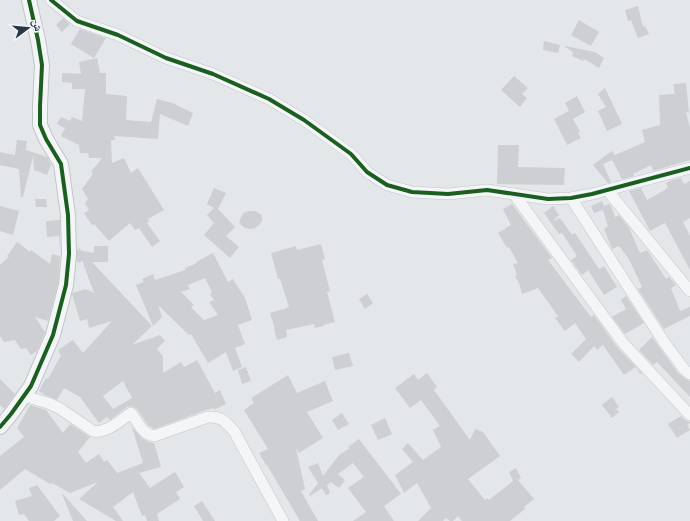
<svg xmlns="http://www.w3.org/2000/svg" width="690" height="521" viewBox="0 0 690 521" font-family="'Noto Sans','Noto Naskh Arabic',sans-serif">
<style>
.building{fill:#cdcfd2;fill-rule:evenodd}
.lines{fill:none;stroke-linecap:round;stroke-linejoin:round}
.minor-casing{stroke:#c2c5c8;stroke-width:12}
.tertiary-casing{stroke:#c2c5c8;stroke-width:16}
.minor{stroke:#f3f5f6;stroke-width:11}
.tertiary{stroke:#f3f5f6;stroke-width:14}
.cycleway-casing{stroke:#f2f6f9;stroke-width:6}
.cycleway{stroke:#1b5e20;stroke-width:4}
</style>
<rect width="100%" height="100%" fill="#e4e7ea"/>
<!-- building -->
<g class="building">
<polygon points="638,6 643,27 645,26 649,34 638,38 631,20 628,21 625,10"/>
<polygon points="63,18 70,24 62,32 56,25"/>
<polygon points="579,20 599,32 591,46 571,35"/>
<polygon points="80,29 106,38 94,58 71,44"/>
<polygon points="544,41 560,45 558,53 543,50"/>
<polygon points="565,46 595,52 604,58 599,68 584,59 583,61 572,56 573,52 565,47"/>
<polygon points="97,58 100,73 106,73 106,94 127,96 126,120 151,122 157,99 176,104 176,105 193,113 188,126 160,114 158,139 114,136 115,140 111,140 112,163 124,158 131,173 138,168 164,210 148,219 149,221 147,223 160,241 152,247 139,228 135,230 130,223 109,241 94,224 92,225 84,213 89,210 85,203 88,199 82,189 93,174 91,172 102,158 89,158 88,153 80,153 79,145 61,136 65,128 57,124 61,117 70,121 72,117 82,121 85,89 72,89 72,83 62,82 62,73 81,74 79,62"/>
<polygon points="514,76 528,88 522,94 527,98 520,107 501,90"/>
<polygon points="686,83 689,113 686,112 690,128 690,160 653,171 651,165 633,174 634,176 622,179 612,160 603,164 611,182 608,183 593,165 612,151 615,155 645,142 642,130 660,125 659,95 675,94 673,84"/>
<polygon points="605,88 622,124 607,131 598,111 606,107 598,94"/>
<polygon points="577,96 585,112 573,119 580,132 578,133 581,138 567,145 554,119 569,111 565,103"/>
<polygon points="17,140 27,141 26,150 47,157 51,165 47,175 34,170 33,156 23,197 21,197 19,169 0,165 0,152 15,155"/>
<polygon points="498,145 519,145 518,167 565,168 564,185 497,184"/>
<polygon points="681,178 684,184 690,181 690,218 683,222 690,236 690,270 665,223 650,231 629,191 641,188 647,200 668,188 666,183 672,180"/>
<polygon points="214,188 226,193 218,209 235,227 226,236 239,247 230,258 204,235 214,223 207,215 214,208 207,204"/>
<polygon points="35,199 46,199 47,207 36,207"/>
<polygon points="602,201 604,206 609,204 611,206 615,217 619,215 629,228 640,253 647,250 666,279 669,277 676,285 671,288 680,311 690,307 690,316 664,329 638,289 642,287 629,259 619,246 612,249 604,229 608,226 603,210 594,213 591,206"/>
<polygon points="512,204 552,258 548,260 591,317 594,315 617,347 642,373 640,374 636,367 624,375 603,345 597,350 594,346 579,362 571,354 586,339 575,323 565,331 555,318 558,316 538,288 522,294 519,283 515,276 517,275 513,264 518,263 509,247 507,248 498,233 511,225 503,209"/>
<polygon points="0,206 19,211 13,235 0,231"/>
<polygon points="553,206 559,215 553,221 560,218 572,235 575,233 599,269 604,266 617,287 604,295 588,270 582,275 571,260 577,256 562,233 559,234 544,213"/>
<polygon points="249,211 255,211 259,213 262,216 262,221 259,225 255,228 250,229 245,228 239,223 241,217 244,213"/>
<polygon points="60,220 60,250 59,236 47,237 46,221"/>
<polygon points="17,242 30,252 31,250 50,264 52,254 60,256 58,284 48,321 35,317 45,332 37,351 31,355 26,348 21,349 15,340 4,342 0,336 0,265 9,257 7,256"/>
<polygon points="321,244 325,259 322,260 330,291 327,292 335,322 323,325 324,326 315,328 314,324 286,330 287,337 277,340 274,329 275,329 270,313 287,308 287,307 289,307 280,279 278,279 271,253 296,246 297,250"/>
<path d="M77 246 82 251 94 253V246H108V262H92L152 326 132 345 160 335 165 341 157 349 163 356V373L181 362 184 367 197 360 215 393 220 390 226 404 214 410V408L206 410 154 429 148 425 137 409 134 407 131 406 127 407 110 420 107 417 99 423 80 397 64 388 57 400 45 395 39 391 46 378 48 379 61 355 58 350 73 340 83 353 112 321 89 328 87 319 80 321 72 294 73 293 86 289 94 293 82 260 80 263 77 262V250H79ZM123 381 132 398 113 409 103 396Z"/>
<path d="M213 253 228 282 233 279 245 298 252 320 238 325 245 344 235 348 242 367 233 371 226 352 208 363 191 334 189 335 158 305 162 317 153 326 136 285 144 282 142 279 153 274 155 280 185 270V268L197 263 196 262ZM205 278 212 292 210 294 214 300 209 302 218 315 204 320 191 307 194 305 181 292 190 289 188 285Z"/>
<polygon points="367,294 373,303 365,309 359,299"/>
<polygon points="626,296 644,323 625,334 612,317 626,309 621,300"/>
<polygon points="652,337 678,373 686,379 690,381 690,397 657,362 653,365 639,350"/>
<polygon points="349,353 353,366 335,370 332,357"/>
<polygon points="246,367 251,381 242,384 238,370"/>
<polygon points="427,373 437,387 434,390 470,440 475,429 483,432 500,456 468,479 485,500 487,498 489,500 513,481 509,472 516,468 521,478 518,480 534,499 524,507 525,509 510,521 462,521 458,516 453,521 450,521 446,518 443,521 418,521 431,508 417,483 404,493 395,475 413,462 402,449 408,443 423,460 441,447 433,430 440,426 421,400 410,408 395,388 414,374 418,380"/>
<polygon points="288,375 297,393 325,381 333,401 307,412 323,438 299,453 296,448 305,489 301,491 318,521 300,521 267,465 266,465 259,453 268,449 244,410 254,403 251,398"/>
<polygon points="0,379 15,394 4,409 0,405"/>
<polygon points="612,397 619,407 616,409 619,412 612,418 602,405"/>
<polygon points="30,405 46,410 63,433 70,424 90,437 78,452 86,463 99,454 104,462 107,460 117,473 143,463 132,427 142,438 148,442 154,443 161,467 139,473 150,488 175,472 184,487 176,492 180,499 157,514 159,521 147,521 145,515 142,516 133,492 113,507 123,521 116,521 79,499 98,482 70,493 52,483 50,484 25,469 0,490 0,456 24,437 17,428"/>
<polygon points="342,413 349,424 338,430 332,420"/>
<polygon points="681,416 685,420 690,422 690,423 687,425 690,430 677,438 668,424"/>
<polygon points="385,418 392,434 378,440 371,425"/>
<polygon points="359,439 401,494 384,506 394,521 353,521 366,512 348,488 364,477 353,463 338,474 345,480 339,488 331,482 327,485 330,493 326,495 322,488 310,496 309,495 318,483 308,467 318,463 323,476 339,455 350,448 348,447"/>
<polygon points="37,485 60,516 54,521 29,521 24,514 19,515 15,501 32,496 29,488"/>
<polygon points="62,494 63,494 87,521 73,521"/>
<polygon points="202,501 215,521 203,521 194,506"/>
</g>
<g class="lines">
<defs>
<g id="minor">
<polyline points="51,0 77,21 118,35 166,58 213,74 269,99 304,120 351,154 367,172 387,185 412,192 448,194 487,190 548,199 571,198 592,194 690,168"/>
<polyline points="607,190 690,291"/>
<polyline points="514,194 623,343 690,415"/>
<polyline points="571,198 664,342 684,369 690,374"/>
<path d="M24 396 48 403 59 408 93 431C106 434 121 420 131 413 137 421 143 435 154 436L208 417C222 416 225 422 234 431L283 521"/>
</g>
<polyline id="tertiary" points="0,427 11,414 31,386 53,335 66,285 69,254 68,215 61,164 46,139 40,125 40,106 42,65 38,40 29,0"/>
</defs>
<!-- minor casing -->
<use href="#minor" class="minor-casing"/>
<!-- tertiary casing -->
<use href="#tertiary" class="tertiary-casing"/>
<!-- minor -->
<use href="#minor" class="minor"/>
<!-- tertiary -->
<use href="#tertiary" class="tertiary"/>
<defs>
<g id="cycleway">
<polyline points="51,0 77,21 118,35 166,58 213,74 269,99 304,120 351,154 367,172 387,185 412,192 448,194 487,190 548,199 571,198 592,194 690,168"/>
<polyline points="0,427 11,414 31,386 53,335 66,285 69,254 68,215 61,164 46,139 40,125 40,106 42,65 38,40 29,0"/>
</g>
</defs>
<!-- cycleway casing -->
<use href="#cycleway" class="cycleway-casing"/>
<!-- cycleway -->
<use href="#cycleway" class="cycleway"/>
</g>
<!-- north arrow -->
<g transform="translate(28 28) rotate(74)" stroke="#f2f6f9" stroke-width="3" paint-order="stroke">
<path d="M0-3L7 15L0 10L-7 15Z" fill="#283746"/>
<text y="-6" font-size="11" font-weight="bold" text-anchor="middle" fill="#283746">ش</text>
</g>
</svg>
